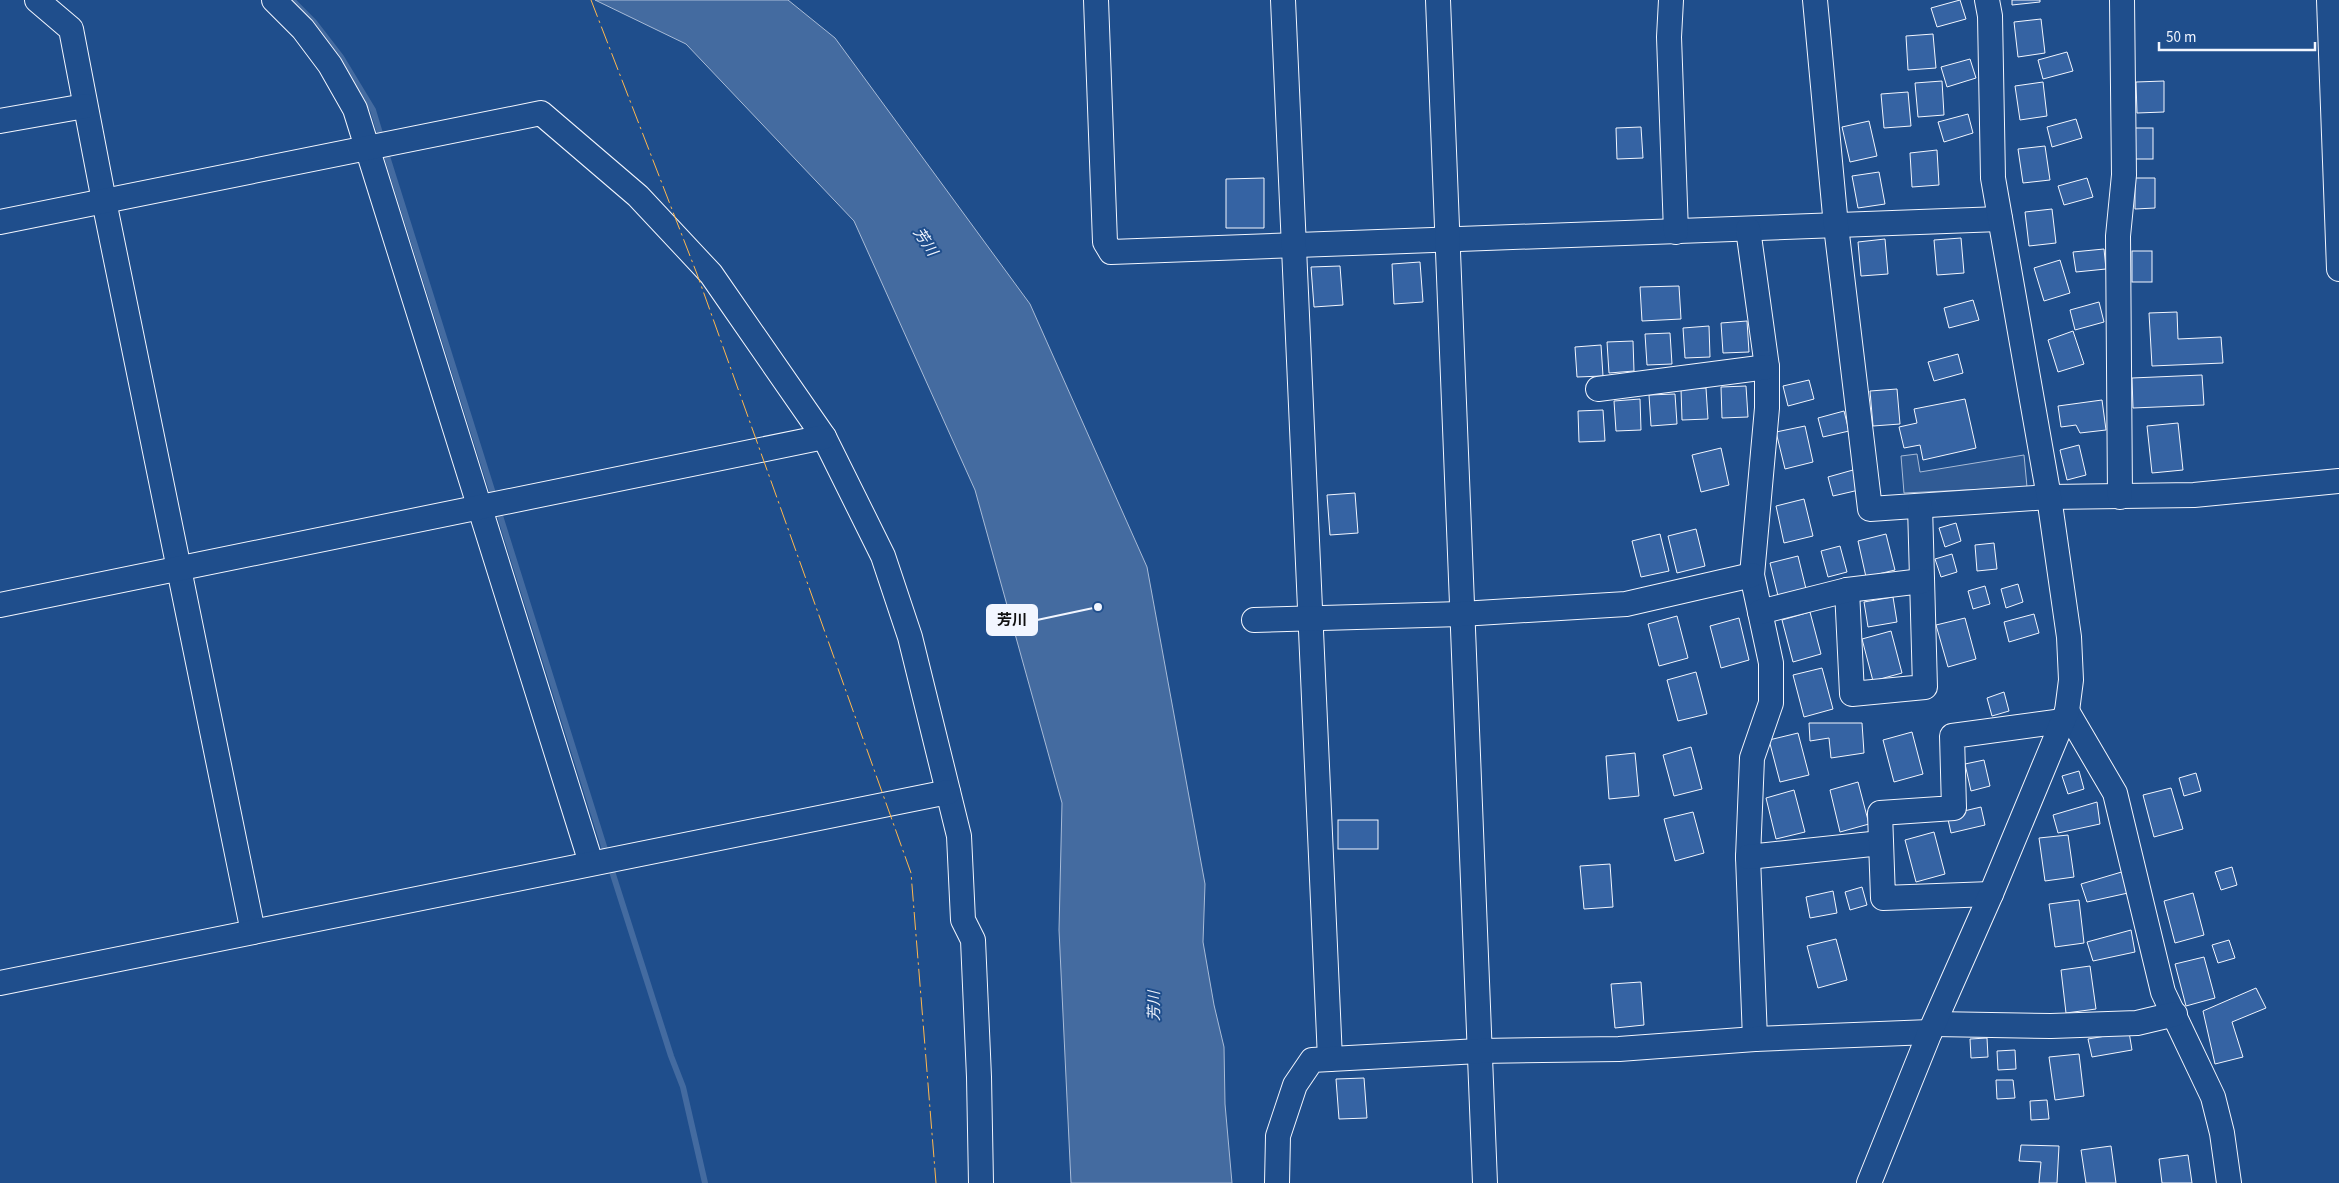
<svg xmlns="http://www.w3.org/2000/svg" width="2339" height="1183" viewBox="0 0 2339 1183" font-family="'Source Sans 3','Noto Sans JP',sans-serif">
<style>
.built{fill:#305b95;stroke:#a8bbd7}
.water{fill:#446ba0;stroke:#a8bbd7}
.lines{fill:none;stroke-linecap:round;stroke-linejoin:round}
.stream{stroke:#446ba0;stroke-width:6}
.building{fill:#3563a3;stroke:#f2f6ff}
.minor-casing{stroke:#f2f6ff;stroke-width:26}
.minor{stroke:#1f4e8c;stroke-width:24}
.power{stroke:#ffb74d;stroke-width:1;stroke-dasharray:18 4 2.5 4;stroke-linecap:butt}
.labels{text-anchor:middle;dominant-baseline:central;stroke-width:4;stroke-linejoin:round;paint-order:stroke}
.water-label{font-size:15px;font-style:italic;fill:#f2f6ff;stroke:#1f4e8c}
.leader{fill:none;stroke:#f2f6ff;stroke-width:2}
.callout-dot{fill:#f2f6ff;stroke:#1f4e8c;stroke-width:2}
.callout{fill:#f2f6ff;stroke:#f2f6ff;stroke-width:2}
.callout-label{font-size:15px;text-anchor:middle;font-weight:bold;fill:#111}
</style>
<rect width="100%" height="100%" fill="#1f4e8c"/>
<!-- built -->
<polygon class="built" points="1917,454 1920,472 2024,455 2027,487 1904,493 1901,456"/>
<!-- water -->
<polygon class="water" points="595,0 788,0 835,38 1030,304 1147,567 1205,884 1203,942 1214,1005 1224,1047 1225,1104 1232,1183 1071,1183 1059,930 1062,803 975,490 854,221 686,44"/>
<g class="lines">
<!-- stream -->
<g class="stream">
<polyline points="292,0 314,22 341,57 373,110 382,140"/>
<polyline points="385,150 607,856"/>
<polyline points="610,865 671,1056 683,1087 705,1183"/>
</g>
</g>
<!-- building -->
<g class="building">
<polygon points="1960,0 1966,19 1937,27 1931,8"/>
<polygon points="2012,0 2040,0 2040,2 2012,5"/>
<polygon points="2041,19 2045,53 2018,57 2014,22"/>
<polygon points="1933,34 1936,68 1908,70 1906,36"/>
<polygon points="2067,52 2073,71 2043,79 2038,60"/>
<polygon points="1970,59 1976,78 1947,87 1941,67"/>
<polygon points="1942,81 1944,115 1918,117 1915,83"/>
<polygon points="2164,81 2164,112 2137,113 2136,82"/>
<polygon points="2043,82 2047,116 2020,120 2015,86"/>
<polygon points="1908,92 1911,126 1884,128 1881,94"/>
<polygon points="1968,114 1973,133 1944,142 1938,122"/>
<polygon points="2076,119 2082,138 2052,147 2047,127"/>
<polygon points="1869,121 1877,156 1850,162 1842,127"/>
<polygon points="1641,127 1643,158 1617,159 1616,128"/>
<rect x="2133" y="128" width="20" height="31"/>
<polygon points="2045,146 2050,180 2023,183 2018,149"/>
<polygon points="1937,150 1939,185 1912,187 1910,153"/>
<polygon points="1879,172 1885,204 1858,208 1852,176"/>
<polygon points="1264,178 1264,228 1226,228 1226,179"/>
<polygon points="2087,178 2093,197 2064,205 2058,186"/>
<polygon points="2135,178 2155,178 2155,208 2135,209"/>
<polygon points="2052,209 2056,243 2029,246 2025,212"/>
<polygon points="1961,238 1964,273 1937,275 1934,240"/>
<polygon points="1885,239 1888,274 1861,276 1858,242"/>
<polygon points="2104,249 2106,269 2076,272 2073,252"/>
<rect x="2132" y="251" width="20" height="31"/>
<polygon points="2060,260 2070,293 2044,301 2034,268"/>
<polygon points="1420,262 1423,302 1394,304 1392,264"/>
<polygon points="1340,266 1343,305 1314,307 1311,267"/>
<polygon points="1679,286 1681,319 1642,321 1640,287"/>
<polygon points="1973,300 1979,320 1949,328 1944,308"/>
<polygon points="2099,302 2104,322 2075,330 2070,310"/>
<polygon points="2177,312 2178,339 2221,337 2223,363 2152,366 2149,313"/>
<polygon points="1747,321 1749,352 1723,353 1721,323"/>
<polygon points="1709,326 1710,357 1685,358 1683,328"/>
<polygon points="2073,331 2084,364 2058,372 2048,340"/>
<polygon points="1670,333 1672,364 1647,365 1645,334"/>
<polygon points="1633,341 1634,371 1609,373 1607,342"/>
<polygon points="1601,345 1603,376 1577,377 1575,347"/>
<polygon points="1958,354 1963,373 1934,381 1928,362"/>
<polygon points="2202,375 2204,405 2133,408 2132,378"/>
<polygon points="1809,380 1814,399 1788,406 1783,386"/>
<polygon points="1746,386 1748,417 1722,418 1721,387"/>
<polygon points="1706,388 1708,419 1682,420 1681,389"/>
<polygon points="1897,389 1900,424 1873,426 1870,391"/>
<polygon points="1675,394 1677,424 1651,426 1649,395"/>
<polygon points="1640,399 1641,430 1616,431 1614,401"/>
<polygon points="1965,399 1976,448 1923,460 1920,445 1904,448 1899,427 1917,423 1914,409"/>
<polygon points="2102,400 2106,430 2080,433 2076,425 2061,427 2058,406"/>
<polygon points="1603,410 1605,441 1579,442 1578,411"/>
<polygon points="1844,411 1849,431 1823,437 1818,418"/>
<polygon points="2178,423 2183,470 2152,473 2147,426"/>
<polygon points="1805,426 1813,462 1785,469 1776,432"/>
<polygon points="2079,445 2086,475 2067,480 2060,450"/>
<polygon points="1721,448 1729,485 1701,492 1692,455"/>
<polygon points="1853,470 1859,490 1833,496 1828,477"/>
<polygon points="1355,493 1358,533 1330,535 1327,495"/>
<polygon points="1804,499 1813,536 1784,543 1776,506"/>
<polygon points="1956,523 1961,541 1945,547 1939,528"/>
<polygon points="1696,529 1705,566 1677,573 1668,536"/>
<polygon points="1660,534 1669,571 1641,577 1632,541"/>
<polygon points="1886,534 1895,570 1866,577 1858,541"/>
<polygon points="1994,543 1997,569 1977,571 1975,545"/>
<polygon points="1840,546 1847,572 1828,577 1821,551"/>
<polygon points="1952,554 1957,572 1941,577 1935,559"/>
<polygon points="1798,556 1807,593 1779,600 1770,563"/>
<polygon points="2018,584 2023,602 2006,608 2001,589"/>
<polygon points="1985,586 1990,604 1973,609 1968,591"/>
<polygon points="1893,597 1897,622 1868,627 1864,602"/>
<polygon points="1810,612 1821,654 1793,662 1782,620"/>
<polygon points="2034,614 2039,633 2009,642 2004,622"/>
<polygon points="1677,616 1688,658 1659,666 1648,624"/>
<polygon points="1739,618 1749,660 1721,668 1710,626"/>
<polygon points="1965,618 1976,659 1948,667 1936,625"/>
<polygon points="1891,631 1902,673 1873,681 1862,639"/>
<polygon points="1822,668 1833,709 1804,717 1793,675"/>
<polygon points="1696,672 1707,714 1678,721 1667,680"/>
<polygon points="2004,692 2009,711 1992,716 1987,698"/>
<polygon points="1809,723 1862,723 1864,753 1831,758 1829,738 1810,741"/>
<polygon points="1912,732 1923,774 1894,782 1883,740"/>
<polygon points="1798,733 1809,775 1780,782 1769,740"/>
<polygon points="1691,747 1702,789 1674,796 1663,755"/>
<polygon points="1635,753 1639,796 1609,799 1606,756"/>
<polygon points="1984,760 1990,786 1971,791 1965,764"/>
<polygon points="2079,771 2084,789 2068,794 2062,776"/>
<polygon points="2196,773 2201,791 2184,796 2179,778"/>
<polygon points="1858,782 1869,824 1840,832 1830,790"/>
<polygon points="2171,788 2183,829 2154,837 2143,795"/>
<polygon points="1794,790 1805,832 1776,839 1766,798"/>
<polygon points="2097,802 2100,824 2058,833 2053,815"/>
<polygon points="1981,807 1985,825 1951,833 1947,815"/>
<polygon points="1693,812 1704,853 1675,861 1664,819"/>
<rect x="1338" y="820" width="40" height="29"/>
<polygon points="1934,832 1945,874 1916,882 1905,840"/>
<polygon points="2068,835 2074,877 2045,881 2039,838"/>
<polygon points="1610,864 1613,907 1584,909 1580,866"/>
<polygon points="2232,867 2237,885 2221,890 2215,872"/>
<polygon points="2125,871 2128,893 2087,902 2081,884"/>
<polygon points="1862,887 1867,905 1850,910 1845,892"/>
<polygon points="1833,891 1837,913 1810,918 1806,897"/>
<polygon points="2193,893 2204,935 2175,943 2164,901"/>
<polygon points="2079,900 2084,943 2055,947 2049,904"/>
<polygon points="2131,930 2135,952 2093,961 2087,942"/>
<polygon points="1836,939 1847,980 1818,988 1807,946"/>
<polygon points="2229,940 2235,958 2218,963 2212,945"/>
<polygon points="2204,957 2215,998 2186,1006 2175,964"/>
<polygon points="2090,966 2096,1009 2066,1013 2061,970"/>
<polygon points="1641,982 1644,1025 1615,1028 1611,984"/>
<polygon points="2256,988 2266,1008 2232,1022 2243,1057 2215,1064 2203,1011"/>
<polygon points="2129,1032 2132,1050 2092,1057 2088,1039"/>
<polygon points="1987,1038 1988,1057 1971,1058 1970,1039"/>
<polygon points="2015,1050 2016,1069 1998,1070 1997,1051"/>
<polygon points="2079,1054 2084,1096 2055,1100 2049,1057"/>
<polygon points="1364,1078 1367,1118 1339,1119 1336,1079"/>
<polygon points="1996,1080 2013,1080 2015,1098 1997,1099"/>
<polygon points="2047,1100 2049,1119 2031,1120 2030,1101"/>
<polygon points="2021,1145 2059,1146 2057,1183 2039,1183 2041,1162 2019,1161"/>
<polygon points="2111,1146 2116,1183 2086,1183 2081,1150"/>
<polygon points="2188,1155 2192,1183 2162,1183 2159,1159"/>
</g>
<g class="lines">
<defs>
<g id="minor">
<polyline points="37,0 71,29 104,201 253,932"/>
<polyline points="274,0 303,29 330,65 355,109 591,863"/>
<polyline points="1096,0 1105,242 1111,252 2000,219"/>
<polyline points="1283,0 1330,1059"/>
<polyline points="1438,0 1485,1183"/>
<polyline points="1671,0 1669,37 1676,232"/>
<polyline points="1815,0 1836,226 1870,509 2049,497 2194,495 2339,481"/>
<polyline points="2329,0 2339,269"/>
<polyline points="0,121 85,106"/>
<polyline points="0,222 541,113 638,196 711,274 824,437 883,556 910,637 959,836 963,920 973,940 979,1077 981,1183"/>
<polyline points="1748,229 1767,367 1767,408 1752,575 1771,663 1771,703 1752,758 1748,857 1755,1039"/>
<polyline points="1598,389 1767,367"/>
<polyline points="2120,497 2118,236 2124,175 2122,0"/>
<polyline points="1847,590 1852,694 1925,687 1920,506"/>
<polyline points="0,605 824,437"/>
<polyline points="1760,612 1847,590 1922,581"/>
<polyline points="1254,620 1461,614 1626,604 1752,575"/>
<polyline points="2067,711 2115,793 2163,992 2213,1097 2222,1133 2229,1183"/>
<polyline points="1748,857 1881,843"/>
<polyline points="1991,894 1883,898 1880,813 1954,808 1952,736 2063,721"/>
<polyline points="0,983 948,792"/>
<polyline points="1934,1024 2051,1026 2137,1023 2175,1014"/>
<polyline points="1277,1183 1278,1136 1295,1085 1312,1060 1479,1051 1619,1049 1755,1039 1930,1032"/>
<polyline points="1869,1183 1930,1032 1991,894 2067,711 2071,680 2069,637 2049,497 1993,178 1990,16 1987,0"/>
</g>
</defs>
<!-- minor casing -->
<use href="#minor" class="minor-casing"/>
<!-- minor -->
<use href="#minor" class="minor"/>
<!-- power -->
<polyline class="power" points="591,0 697,274 911,873 936,1183"/>
</g>
<g class="labels">
<!-- water labels -->
<g class="water-label">
<text transform="translate(925 242) rotate(56)">芳川</text>
<text transform="translate(1154 1006) rotate(-90)">芳川</text>
</g>
</g>
<!-- callouts -->
<path class="leader" d="M1098 607L1037 620"/>
<circle class="callout-dot" cx="1098" cy="607" r="5"/>
<rect class="callout" x="987" y="605" width="50" height="30" rx="5"/>
<g class="callout-label">
<text x="1012" y="625">芳川</text>
</g>
<!-- scale -->
<path d="M2159 42v8h156v-8" fill="none" stroke="#f2f6ff" stroke-width="2.5"/>
<text x="2166" y="42" font-size="15" fill="#f2f6ff" stroke="#1f4e8c" stroke-width="4" paint-order="stroke">50 m</text>
</svg>
